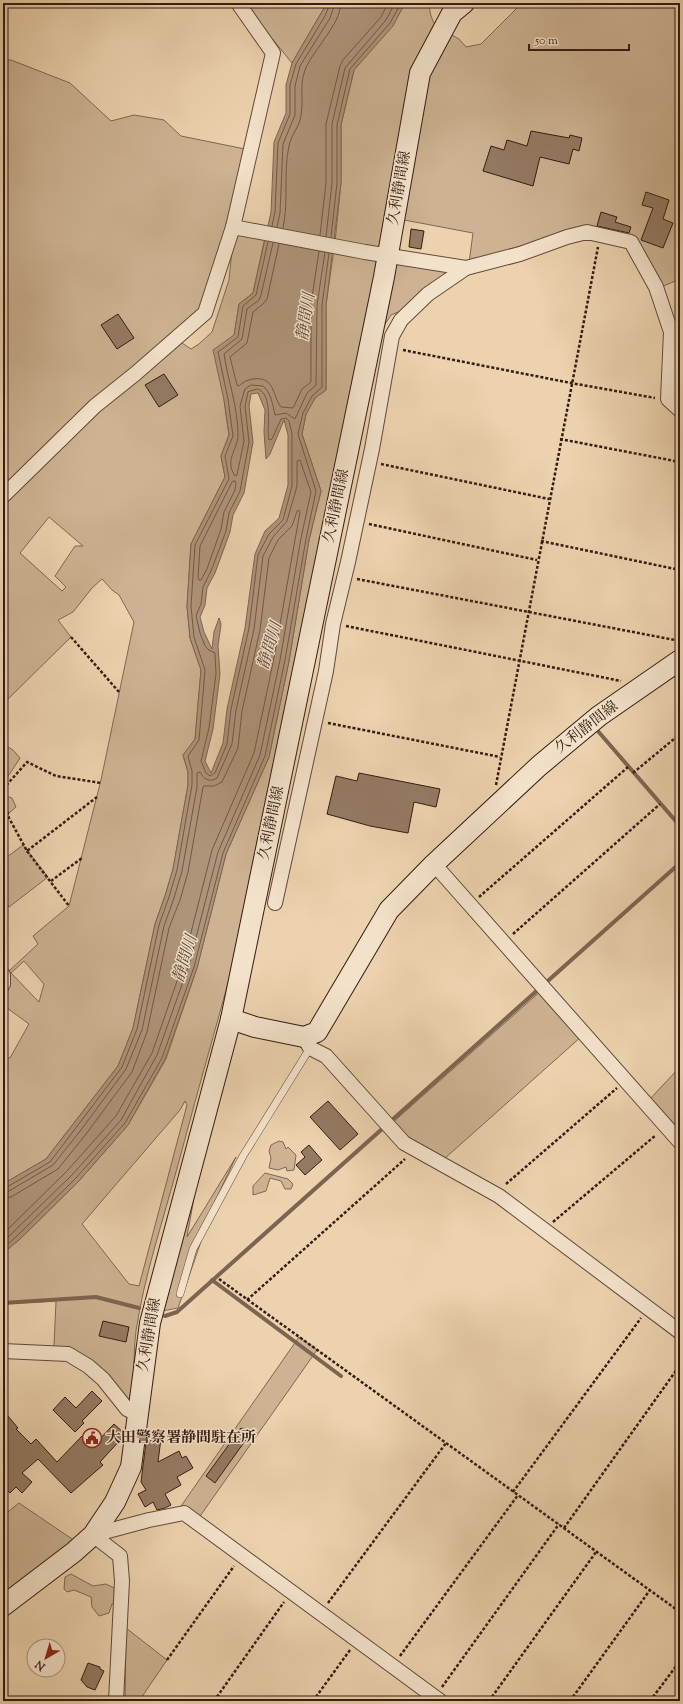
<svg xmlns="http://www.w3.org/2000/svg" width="683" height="1704" viewBox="0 0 683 1704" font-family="'Sorts Mill Goudy','Noto Serif JP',serif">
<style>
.green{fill:#cdb393;stroke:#816752;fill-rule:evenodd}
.water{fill:#ae9479;stroke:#7e6450;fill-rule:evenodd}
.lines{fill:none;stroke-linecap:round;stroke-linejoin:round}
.shore{stroke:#725846;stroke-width:1}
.stream{stroke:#7e6450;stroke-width:4}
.building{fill:#947a63;stroke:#351b12}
.lane-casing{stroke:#634939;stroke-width:8}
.street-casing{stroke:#634939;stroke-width:16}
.secondary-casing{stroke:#351b12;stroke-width:22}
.path{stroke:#351b12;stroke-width:2.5;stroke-dasharray:3 2;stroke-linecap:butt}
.lane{stroke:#f3e2ca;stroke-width:7}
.street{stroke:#f3e2ca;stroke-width:14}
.secondary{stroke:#f3e2ca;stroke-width:20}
.labels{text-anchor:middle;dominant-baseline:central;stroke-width:3;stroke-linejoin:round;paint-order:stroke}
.street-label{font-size:15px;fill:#351b12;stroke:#f3e2ca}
.poi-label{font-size:15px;font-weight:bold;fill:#351b12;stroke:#f3e2ca;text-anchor:start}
.water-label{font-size:16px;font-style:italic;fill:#5f4536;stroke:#f3e2ca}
</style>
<rect width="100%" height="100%" fill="#ecd2ae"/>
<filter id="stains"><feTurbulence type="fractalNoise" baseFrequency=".005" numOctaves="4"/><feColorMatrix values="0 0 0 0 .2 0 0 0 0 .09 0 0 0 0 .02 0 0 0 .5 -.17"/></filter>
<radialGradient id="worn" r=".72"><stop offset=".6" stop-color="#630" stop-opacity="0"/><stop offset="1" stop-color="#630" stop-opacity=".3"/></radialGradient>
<!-- green -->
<g class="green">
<polygon points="243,3 327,3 292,63"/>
<path d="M399 3H430C428 11 433 23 438 29L385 252 335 242 341 183V125L354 70 371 50Z"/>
<polygon points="522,3 680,3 680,279 659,288 633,240 560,233 469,263 473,233 399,219 425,76 445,31 459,39 466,47 481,44"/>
<polygon points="3,60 11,60 70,83 111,121 134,115 164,120 181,136 245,149 228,225 201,312 3,492"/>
<path d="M239 233 265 237 253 293 239 304 224 400 229 435 221 456 225 477 191 544 187 606 190 638 201 670 195 740 183 755 188 772V785L173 869 165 896 155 924 133 1028 118 1066 46 1159 3 1184V1057L10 1058 29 1024 3 1005V964L9 971 38 944 33 936 69 906 101 780 134 622 119 595 112 590 102 579 92 588 73 612 58 620 71 637 3 704V499L139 374 182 343 191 349 199 344 212 332 229 280 232 250ZM49 517 83 546H75L55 576 66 587 62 591 20 553ZM24 961 44 984 39 1002 11 973Z"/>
<path d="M334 249 382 258 251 898C227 990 200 1081 176 1172 162 1224 144 1277 136 1331 133 1356 134 1384 133 1409L54 1346 56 1301 3 1304V1253L20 1239 78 1182 128 1125 166 1059 197 968 226 854 269 757 289 661 309 540 321 491 302 434 306 414 315 398 326 390V305ZM185 1101 187 1105 139 1286 129 1284 82 1224 180 1110Z"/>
<polygon points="391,260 458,270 410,307 391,315 378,335"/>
<polygon points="676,370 680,372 680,400 673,392"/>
<polygon points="3,744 13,750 20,758 3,784"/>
<polygon points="3,795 12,798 16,807 9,813 3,825"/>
<polygon points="23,845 48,877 9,907 3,898 3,860"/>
<polygon points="542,990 582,1036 443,1160 413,1144 391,1124"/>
<polygon points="680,1067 680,1136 649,1100"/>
<polygon points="279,1141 283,1142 286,1149 288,1147 296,1155 294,1170 287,1171 286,1167 278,1170 269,1168 271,1158 269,1151 271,1145"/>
<polygon points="236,1157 215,1201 178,1308 162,1311 171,1269 195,1192 187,1237"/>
<polygon points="265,1173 288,1179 293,1184 291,1189 285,1189 281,1181 270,1178 266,1191 253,1195 253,1186"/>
<polygon points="680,1283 680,1323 677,1297"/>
<polygon points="299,1337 317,1350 198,1519 179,1509"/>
<polygon points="19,1503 75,1541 3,1594 3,1516"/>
<polygon points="71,1574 93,1586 106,1584 118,1590 116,1602 112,1604 109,1613 99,1616 92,1607 91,1597 74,1590 67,1592 64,1589 65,1577"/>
<polygon points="126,1628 167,1660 139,1701 125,1701"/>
</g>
<!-- water -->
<path class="water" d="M327 3H405L393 26 354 70 341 125V183L326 305V390L315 398 306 414 302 434 321 491 309 540 289 661 269 757 226 854 197 968 165 1059 128 1125 78 1182 20 1239 3 1253V1184L46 1159 118 1066 133 1028 155 924 165 896 173 869 188 785V772L183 755 195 739 201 670 190 638 187 606 191 544 225 477 221 456 229 435 224 400 213 350 234 335 239 304 253 293 271 212 274 142 286 113V85L292 63ZM258 393 265 410 264 432 266 459 270 454 284 420 288 435V485L279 518 265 531 255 554 245 628 227 709 223 743 211 773 205 761 213 729 220 674 218 646 221 624 219 618 214 632 212 649 204 632 200 617 205 605 207 588 215 573 230 532 233 515 244 493 253 442 249 406 251 394Z"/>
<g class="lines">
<!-- shore -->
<g class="shore">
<polyline points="272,226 275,212 278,143 290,114 290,85 296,64 325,16 330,3"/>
<polyline points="277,227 280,213 283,144 295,115 295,86 300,66 330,18 335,3"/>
<path d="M283 228C289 201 283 173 289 146 291 135 300 126 301 115 304 98 299 87 305 70 313 49 340 26 341 3"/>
<polyline points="320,235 326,183 326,124 340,66 343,60 381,17 388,3"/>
<polyline points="326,237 332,183 332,124 345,68 386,20 395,3"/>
<polyline points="331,237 337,183 337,125 350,69 390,23 401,3"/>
<path d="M273 243 261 295 259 300 247 309 242 339 224 354C228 381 238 407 238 435 238 449 224 460 235 476L237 475 244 441 240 406 245 389 251 385 263 386C271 392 273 406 275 415L286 413 295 419 307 393 316 385 317 305 325 252"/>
<path d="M279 244 267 299 263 304 253 312 247 343 230 357 237 385 239 386C243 382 247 380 253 379 275 376 272 395 281 407L293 408 302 389 311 382V304L319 251"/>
<path d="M258 389C274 395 266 428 269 440L272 439 281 419 286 418 289 421 292 434V486L283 520 269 534 258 555 249 628 231 709 227 744 215 773 210 776 206 773 201 761 209 728 216 674 215 653 209 650 205 646 200 633 196 616 201 604 203 587 211 571 226 531 229 513 240 491 249 442 245 406 248 392Z"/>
<polygon points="235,481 236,483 235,490 224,512 221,529 207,569 201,580 199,580 198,578 200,546 232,482"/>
<polyline points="3,1187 7,1187 50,1162 122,1067 137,1029 159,925 169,897 177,870 192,785 192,771 188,756 199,740 205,670 194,637 191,606 195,545 229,479 225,456 233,436 228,399 218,352 238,337 243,306 256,295 268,242"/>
<path d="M3 1192 9 1191 53 1165 81 1130 126 1069 142 1030 164 926 174 898 182 871 197 787V773L200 772C204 779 209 783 217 778L232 744 236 710 254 629 263 556 273 537 287 521 297 486V461L300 460 311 492 301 538 280 660 260 755 218 852 189 965 157 1055 121 1120 72 1175 3 1242"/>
<polyline points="3,1198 11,1197 58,1169 86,1134 132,1072 147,1032 169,928 180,900 188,872 203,787 204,786 214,786 222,782 238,748 242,711 260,630 269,558 278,540 292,526 297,511 299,510 300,512 274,658 254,753 212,850 183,964 152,1053 116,1116 67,1171 3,1234"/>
<polyline points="3,1248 17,1236 75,1179 125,1123 162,1058 194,967 223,853 265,756 285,660 306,539 316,491 298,434 303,413 312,396 322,387 322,305 329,253"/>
</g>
<!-- stream -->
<g class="stream">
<polyline points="597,730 680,826"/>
<polyline points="212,1280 341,1376"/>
<polyline points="680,1286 679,1299 680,1303"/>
<polyline points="3,1303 96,1297 139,1308"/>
<polyline points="165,1316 177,1312 680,863"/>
</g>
</g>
<!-- building -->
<g class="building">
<polygon points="531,131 569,138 570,135 582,138 579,151 573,149 569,164 540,157 533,186 483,171 491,146 504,150 507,140 527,146"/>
<polygon points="646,192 669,200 663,219 673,223 663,248 641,240 653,208 642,205"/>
<polygon points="601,212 617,217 615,222 631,227 629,233 597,226"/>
<polygon points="411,229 424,231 421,249 409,247"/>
<polygon points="118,314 134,338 117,349 101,325"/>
<polygon points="164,374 178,395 159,407 145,385"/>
<polygon points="359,773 440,789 436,807 414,802 408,833 370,826 327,814 336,776 357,781"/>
<polygon points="328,1101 358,1134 340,1150 310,1117"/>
<polygon points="309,1145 322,1160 305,1175 296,1165 305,1157 301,1152"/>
<polygon points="103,1321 129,1327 126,1342 99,1336"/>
<polygon points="92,1391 102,1401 82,1421 84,1423 75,1432 53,1410 65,1397 76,1408"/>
<polygon points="3,1410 18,1428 16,1429 31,1444 36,1439 57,1462 82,1436 93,1446 114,1424 124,1433 123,1437 100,1462 103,1465 71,1493 38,1459 22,1473 32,1482 22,1493 16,1487 10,1493 3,1486"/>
<polygon points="241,1428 250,1434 215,1483 206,1476"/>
<polygon points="161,1438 158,1462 179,1451 182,1458 186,1456 193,1468 177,1477 181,1485 165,1494 171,1505 165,1508 157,1510 153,1502 145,1507 138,1494 146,1490 141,1482 146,1442"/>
<polygon points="88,1663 100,1667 100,1669 104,1671 95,1690 87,1687 81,1680"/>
</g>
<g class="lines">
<defs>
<polyline id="lane" points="180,1294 193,1249 243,1156 310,1048"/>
<g id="street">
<polyline points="233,227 365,252 466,268"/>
<polyline points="3,496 95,406 135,374 205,313 233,227 273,53 238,3"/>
<polyline points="434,864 680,1142"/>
<polyline points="275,903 326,671 333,624 348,562 372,449 392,336 401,320 428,294 466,268 520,254 567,237 587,232 631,242 656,287 671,332 668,399 680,410"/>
<polyline points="3,975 3,984"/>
<polyline points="304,1037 310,1048 326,1056 404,1143 499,1196 680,1332"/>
<polyline points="3,1351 68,1354 88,1366 103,1379 127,1409 137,1414"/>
<polyline points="93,1535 149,1520 184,1513 440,1701"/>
<polyline points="93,1535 120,1556 122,1581 116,1701"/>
</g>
<g id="secondary">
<polyline points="231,1019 255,1027 304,1037 317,1032 389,910 434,864 539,766 599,716 680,660"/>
<polyline points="3,1606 74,1552 93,1535 115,1502 131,1467 150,1323 231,1019 384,277 420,73 452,13 464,3"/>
</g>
</defs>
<!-- lane casing -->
<use href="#lane" class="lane-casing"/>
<!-- street casing -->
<use href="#street" class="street-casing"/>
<!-- secondary casing -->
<use href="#secondary" class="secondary-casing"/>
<!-- path -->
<g class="path">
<polyline points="403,350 571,383 655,398"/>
<polyline points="560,439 680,462"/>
<polyline points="381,464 549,499"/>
<polyline points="369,524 537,560"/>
<polyline points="541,541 680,570"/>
<polyline points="357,579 680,641"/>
<polyline points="346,626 621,681"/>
<polyline points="71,637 119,692"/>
<polyline points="328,723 500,757"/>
<polyline points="633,773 680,734"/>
<polyline points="496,785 598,247"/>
<polyline points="3,789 27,762 56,776 101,783"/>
<polyline points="3,797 9,818 27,851 97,797"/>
<polyline points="27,851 69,906"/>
<polyline points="51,881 82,858"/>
<polyline points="479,897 628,767"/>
<polyline points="513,934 660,804"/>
<polyline points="506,1184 617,1088"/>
<polyline points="553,1222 656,1135"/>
<polyline points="219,1279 680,1612"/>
<polyline points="247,1300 405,1159"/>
<polyline points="513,1492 641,1318"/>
<polyline points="564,1528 680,1365"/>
<polyline points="328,1603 446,1443"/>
<polyline points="400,1656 518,1495"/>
<polyline points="167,1660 234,1566"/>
<polyline points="442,1687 559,1524"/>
<polyline points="214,1701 284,1602"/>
<polyline points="313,1701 350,1650"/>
<polyline points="489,1701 596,1552"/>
<polyline points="570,1701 650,1590"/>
<polyline points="650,1701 680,1661"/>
</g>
<!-- lane -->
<use href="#lane" class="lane"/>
<!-- street -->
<use href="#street" class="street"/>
<!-- secondary -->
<use href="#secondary" class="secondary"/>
</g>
<!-- icons -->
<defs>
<symbol id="civic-ring" viewBox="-11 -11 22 22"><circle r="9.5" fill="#f3e2ca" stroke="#8f2418" stroke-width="1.5"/><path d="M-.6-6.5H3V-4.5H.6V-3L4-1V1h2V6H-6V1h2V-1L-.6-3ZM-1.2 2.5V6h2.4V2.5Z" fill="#8f2418"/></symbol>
</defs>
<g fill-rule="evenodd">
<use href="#civic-ring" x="81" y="1427" width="22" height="22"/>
</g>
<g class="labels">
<!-- street labels -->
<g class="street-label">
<text transform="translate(400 188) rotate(-80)">久利静間線</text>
<text transform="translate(337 506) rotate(-78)">久利静間線</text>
<text transform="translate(587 728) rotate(-38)">久利静間線</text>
<text transform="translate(272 823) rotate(-78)">久利静間線</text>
<text transform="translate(150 1335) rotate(-80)">久利静間線</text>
</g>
<!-- poi labels -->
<g class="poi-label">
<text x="106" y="1438">大田警察署静間駐在所</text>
</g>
<!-- water labels -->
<g class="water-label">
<text transform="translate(307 317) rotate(-81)">静間川</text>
<text transform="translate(271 646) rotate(-73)">静間川</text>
<text transform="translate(186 959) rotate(-73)">静間川</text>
</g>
</g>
<!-- margin -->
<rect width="683" height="1704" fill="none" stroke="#ecd2ae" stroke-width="16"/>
<rect x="4" y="4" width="675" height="1696" fill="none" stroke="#351b12" stroke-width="2"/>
<rect x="8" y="8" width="667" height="1688" fill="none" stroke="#351b12"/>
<!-- north arrow -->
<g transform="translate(46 1658) rotate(218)"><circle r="19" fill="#f3e2ca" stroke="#a79280"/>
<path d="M0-3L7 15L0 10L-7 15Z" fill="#8f2418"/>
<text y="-6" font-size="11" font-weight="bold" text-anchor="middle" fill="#351b12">N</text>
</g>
<!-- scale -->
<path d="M529 44v6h100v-6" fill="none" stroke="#351b12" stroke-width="2"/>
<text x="535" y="44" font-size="12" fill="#351b12" stroke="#f3e2ca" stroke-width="3" paint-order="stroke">50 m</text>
<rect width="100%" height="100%" filter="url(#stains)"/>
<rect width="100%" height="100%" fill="url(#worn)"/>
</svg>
